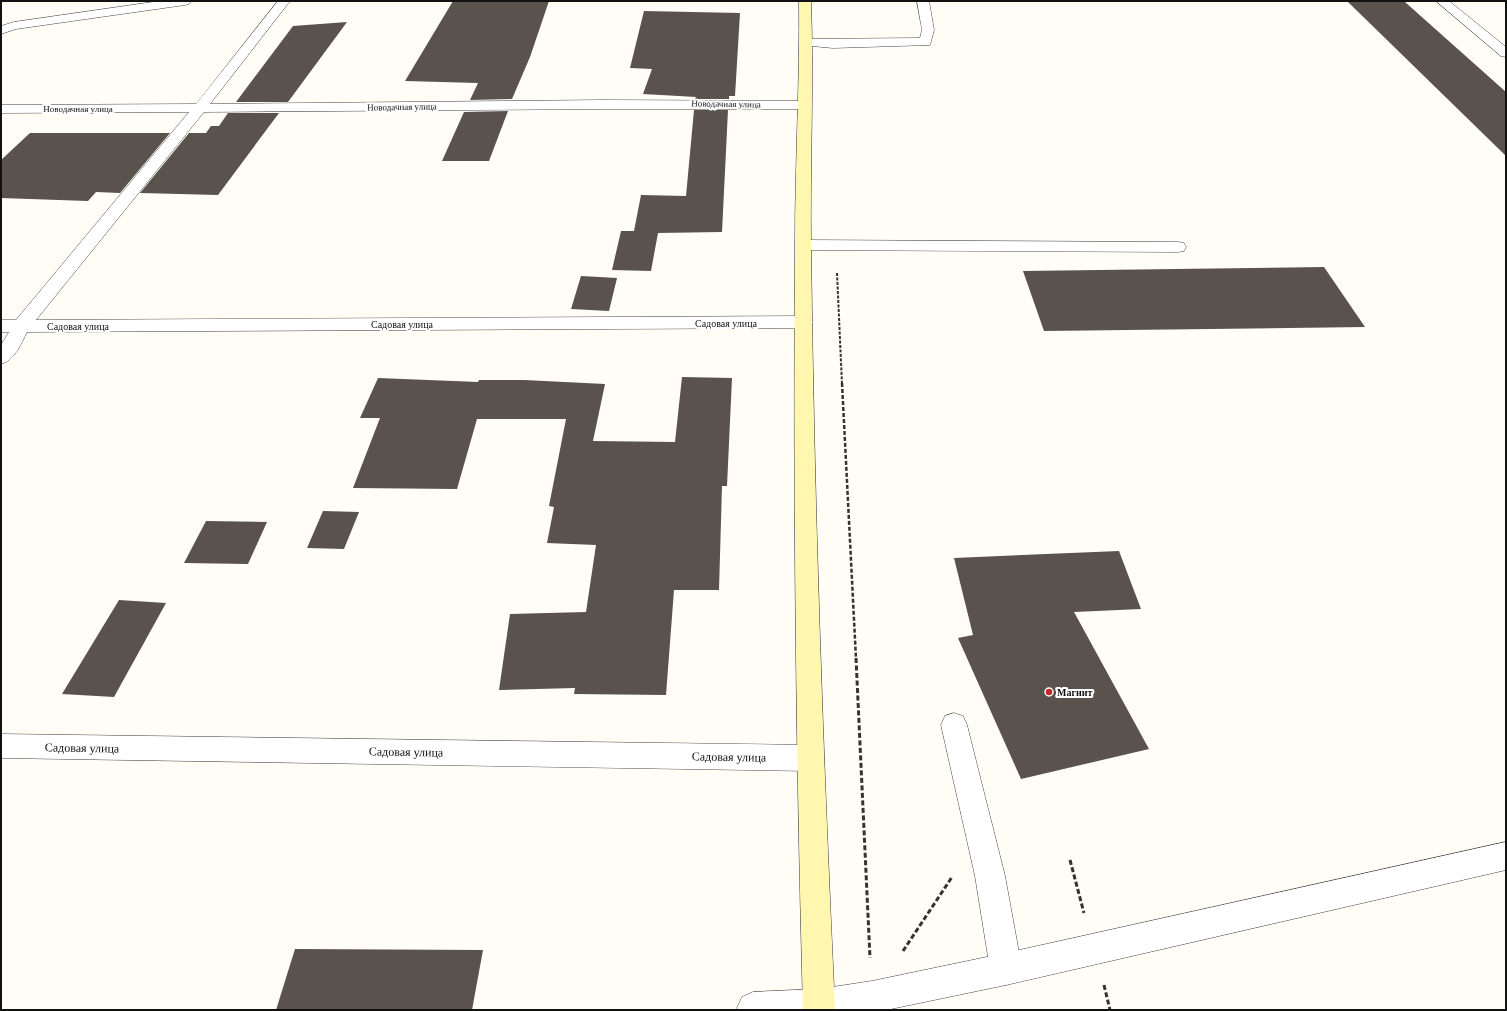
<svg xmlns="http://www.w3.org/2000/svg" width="1507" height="1011" viewBox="0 0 1507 1011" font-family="Georgia,serif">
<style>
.building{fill:#5a524d}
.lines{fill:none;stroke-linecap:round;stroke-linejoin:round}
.lane-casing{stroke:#444;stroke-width:1}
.street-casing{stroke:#444;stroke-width:1}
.secondary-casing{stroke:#333;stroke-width:1}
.path-far2{stroke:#333;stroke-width:2;stroke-dasharray:3 1.5;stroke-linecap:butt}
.path-far1{stroke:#333;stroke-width:2.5;stroke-dasharray:4 2;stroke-linecap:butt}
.path{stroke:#333;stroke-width:3;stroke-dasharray:5 2.5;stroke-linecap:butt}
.lane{fill:#fff;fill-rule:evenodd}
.street{fill:#fff;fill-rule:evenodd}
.secondary{fill:#fff6b0;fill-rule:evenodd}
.poi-dot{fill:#c4262e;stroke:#fff;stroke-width:1.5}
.labels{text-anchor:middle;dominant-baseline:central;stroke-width:4;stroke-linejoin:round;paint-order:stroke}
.far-street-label{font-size:9px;fill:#111;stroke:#fff}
.street-label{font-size:10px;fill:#111;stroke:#fff}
.poi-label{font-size:10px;font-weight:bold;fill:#111;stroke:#fff;text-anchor:start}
.near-street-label{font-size:12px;fill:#111;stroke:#fff}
</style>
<rect width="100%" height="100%" fill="#fffdf5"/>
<!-- building -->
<g class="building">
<polygon points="453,1 549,1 530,57 512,99 470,100 478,83 405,81"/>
<polygon points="1348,2 1405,2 1506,92 1506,156"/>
<polygon points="644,11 740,13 735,96 729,96 729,99 695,99 696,97 643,94 652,69 630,68"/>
<polygon points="347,22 288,102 236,102 293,26"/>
<polygon points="694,110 728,110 722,232 658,233 651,271 612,270 621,231 634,231 641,195 686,196"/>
<polygon points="508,111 489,161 442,161 464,112"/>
<polygon points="228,113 279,113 218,195 140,193 189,133 206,133 211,126 219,126"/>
<polygon points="30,133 170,133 120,193 96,192 88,201 1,198 1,160"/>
<polygon points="1324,267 1365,327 1044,331 1023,271"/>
<polygon points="581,276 617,278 609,311 571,309"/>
<polygon points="682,377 732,378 727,486 722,486 719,590 674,590 666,695 574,694 575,688 499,690 510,614 586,612 596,545 547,543 554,507 549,506 566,419 477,419 457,489 353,488 380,418 360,418 378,378 478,382 479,380 524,380 605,384 593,441 675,442"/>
<polygon points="323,511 359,512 344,549 307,548"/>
<polygon points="206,521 267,522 248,564 184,563"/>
<polygon points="1119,551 1141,609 1074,612 1149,749 1021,779 958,638 973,635 954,558"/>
<polygon points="119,600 166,603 114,697 62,694"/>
<polygon points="295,949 483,950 472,1010 276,1010"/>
</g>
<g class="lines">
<defs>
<g id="lane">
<polygon points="917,1 929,1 934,30 930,45 833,48 801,45 800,42 801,39 920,38 922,30"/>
<polygon points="1436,1 1449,1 1506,47 1506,57 1501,56"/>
<polygon points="803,240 1178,242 1184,243 1186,247 1184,251 1178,252 803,250 797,249 795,245 797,241"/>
<polygon points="954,713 963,716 967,725 1005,876 1022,969 1017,980 1006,985 995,980 990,969 975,876 941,725 945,716"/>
<polygon points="819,989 830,994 835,1005 833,1010 738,1010 737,1008 742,997 753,992"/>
</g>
<g id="street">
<polygon points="160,1 191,1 189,4 185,5 16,29 1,34 1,26 14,22"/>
<path d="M278 1H290L210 104 603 100 804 101 809 102 811 105 809 108 804 109H603L204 112 36 320 804 316 810 318 813 322 810 326 804 328 27 332C21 344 14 361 1 364V345L9 332H1V320H16L189 112 1 113V105L196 104Z"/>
<polygon points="1,734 810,745 820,749 824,758 820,767 810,771 1,758"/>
<polygon points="1506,842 1506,870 1006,985 886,1010 805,1010 803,1005 808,994 819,989 872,981 1006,953"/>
</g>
<path id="secondary" d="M799 1H811C814 82 810 163 811 244 814 500 823 755 835 1010H803C796 755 793 500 795 244 795 163 800 82 799 1Z"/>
</defs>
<!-- lane casing -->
<use href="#lane" class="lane-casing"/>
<!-- street casing -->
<use href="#street" class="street-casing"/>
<!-- secondary casing -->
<use href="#secondary" class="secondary-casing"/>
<!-- path-far2 -->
<polyline class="path-far2" points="837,273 842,384"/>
<!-- path-far1 -->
<polyline class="path-far1" points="842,383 856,659"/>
<!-- path -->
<g class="path">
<polyline points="856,658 870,958"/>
<polyline points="1070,860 1084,913"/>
<polyline points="903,951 952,877"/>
<polyline points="1104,985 1110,1010"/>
</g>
<!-- lane -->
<use href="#lane" class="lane"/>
<!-- street -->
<use href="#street" class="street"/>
<!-- secondary -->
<use href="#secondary" class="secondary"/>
</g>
<!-- markers -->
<circle class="poi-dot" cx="1049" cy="692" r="4"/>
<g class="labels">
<!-- far-street labels -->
<g class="far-street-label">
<text transform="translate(726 104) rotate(1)">Новодачная улица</text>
<text transform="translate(402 107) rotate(-1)">Новодачная улица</text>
<text x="78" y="109">Новодачная улица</text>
</g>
<!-- street labels -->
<g class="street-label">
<text x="726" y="323">Садовая улица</text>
<text x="402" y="324">Садовая улица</text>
<text x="78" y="326">Садовая улица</text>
</g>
<!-- poi labels -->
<g class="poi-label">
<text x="1057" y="692">Магнит</text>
</g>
<!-- near-street labels -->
<g class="near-street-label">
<text transform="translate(82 748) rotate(1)">Садовая улица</text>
<text transform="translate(406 752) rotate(1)">Садовая улица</text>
<text transform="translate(729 757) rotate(1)">Садовая улица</text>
</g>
</g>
<!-- border -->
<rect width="1507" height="1011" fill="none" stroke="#111111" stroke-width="4"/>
</svg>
